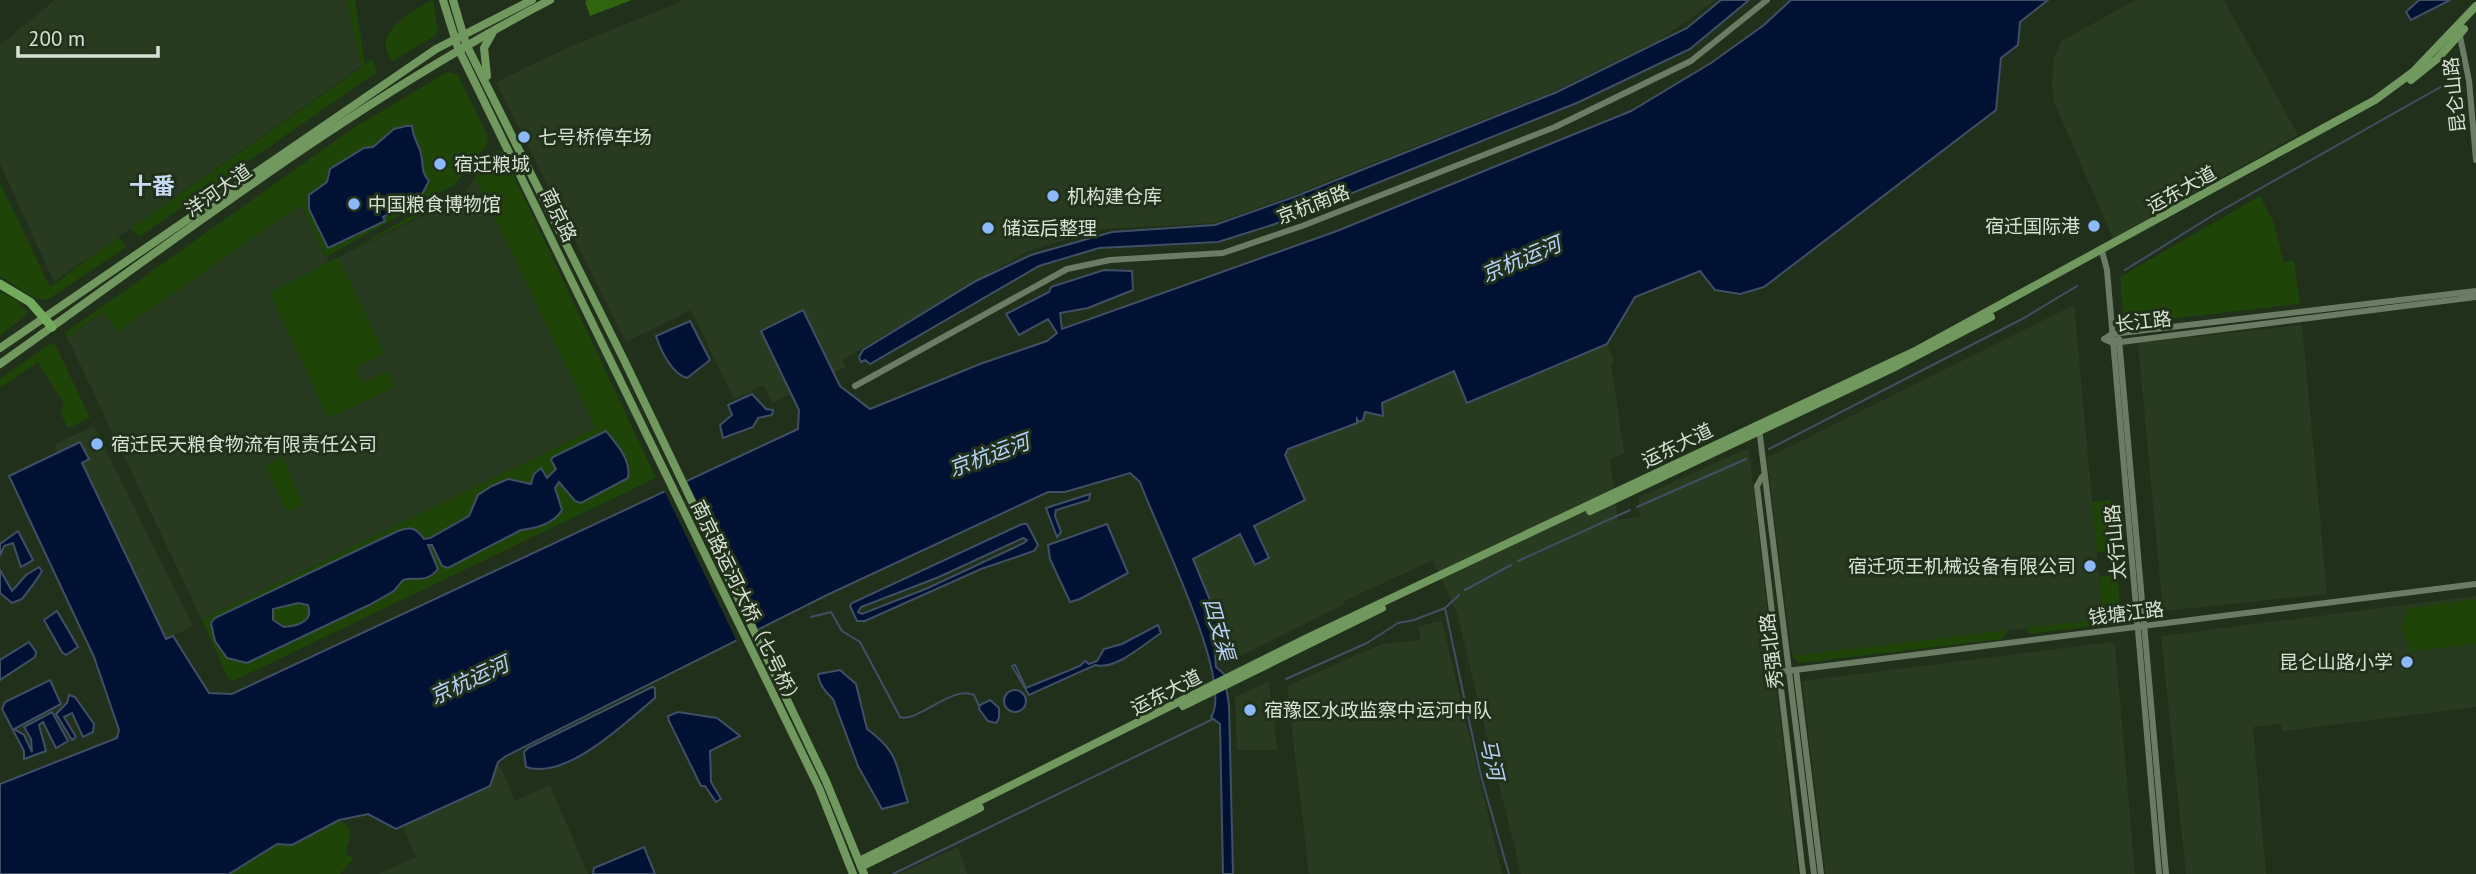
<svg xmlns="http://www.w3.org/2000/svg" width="2476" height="874" viewBox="0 0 2476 874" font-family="'PT Sans','Noto Sans SC',sans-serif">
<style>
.built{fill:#283b20}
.green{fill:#1e4408}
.forest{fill:#306411}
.water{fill:#001134;stroke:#404f64;stroke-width:2;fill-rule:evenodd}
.pier{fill:#21301b}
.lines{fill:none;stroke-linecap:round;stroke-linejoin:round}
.stream{stroke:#404f64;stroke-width:2}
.minor{stroke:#6b7c64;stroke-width:6}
.major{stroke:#70985f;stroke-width:8}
.highway{stroke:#73aa5b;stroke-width:9}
.poi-dot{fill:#8cb9fc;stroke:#21301b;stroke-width:2.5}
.labels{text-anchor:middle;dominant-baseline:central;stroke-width:6;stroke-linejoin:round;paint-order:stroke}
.street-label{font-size:19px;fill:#d7e1d4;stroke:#21301b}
.poi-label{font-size:19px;fill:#d7e1d4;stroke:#21301b;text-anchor:start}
.water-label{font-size:21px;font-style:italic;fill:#b7d1f9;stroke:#21301b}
.quarter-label{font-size:23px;font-weight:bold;fill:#c8daf3;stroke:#21301b}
</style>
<rect width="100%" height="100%" fill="#21301b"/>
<!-- built -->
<g class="built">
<polygon points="55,0 346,0 362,66 54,282 0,164 0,45"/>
<polygon points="684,0 1716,0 1659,40 1554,91 1280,200 1213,223 1100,229 1028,251 842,360 845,367 772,403 764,385 734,399 691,310 626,342 496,82 565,49"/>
<polygon points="2135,0 2224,0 2298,135 2113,238 2054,102 2052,84 2054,58 2062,41"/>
<polygon points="495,151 502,151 626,414 202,620 67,337 103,312 117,332 301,205 329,262 460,198"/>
<polygon points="2074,305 2103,619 1792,656 1767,458"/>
<polygon points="2302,325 2327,594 2163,611 2138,343"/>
<polygon points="1607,344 1614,362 1611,363 1624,453 1610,460 1618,520 1640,517 1638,498 1746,449 1749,451 1798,874 1521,874 1457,614 1433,560 1344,601 1345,604 1234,659 1193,559 1305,500 1285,455 1288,449 1311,441 1355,420 1381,403 1454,371 1468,403"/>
<polygon points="94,426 193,626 166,639 82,463 80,443 58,452 55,444"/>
<polygon points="2476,596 2476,707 2282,731 2281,724 2253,727 2266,874 2186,874 2161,636"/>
<polygon points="1442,621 1502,874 1309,874 1287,686 1382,644 1420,640 1419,626"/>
<polygon points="2111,642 2115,645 2135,874 1826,874 1802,681"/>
<polygon points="1269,681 1277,750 1237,750 1235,697"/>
<polygon points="498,762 515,801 550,785 588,874 378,874 416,857 403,826 490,786"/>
<polygon points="958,847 967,874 899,874"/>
</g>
<!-- green -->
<g class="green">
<polygon points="346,0 355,0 365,64 373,59 377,72 142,235 139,236 130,229 362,67"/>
<path d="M433 0 438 30 436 35 391 62C389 55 384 47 386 40 390 24 419 6 433 0Z"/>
<polygon points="447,72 458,75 488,137 487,145 454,185 326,257 301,205 117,332 103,312 67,337 65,333 352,129"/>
<polygon points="495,151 502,151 656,478 233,681 228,678 202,620 596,428 475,177"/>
<polygon points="0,183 50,287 118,237 126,247 47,300 35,298 0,276"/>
<polygon points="2260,196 2273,221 2284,262 2294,261 2300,304 2124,324 2120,277"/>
<polygon points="444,197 450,201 346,253"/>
<polygon points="338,257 384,353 356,368 363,383 388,371 395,387 331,417 326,414 270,293"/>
<polygon points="0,292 14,299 28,313 0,336"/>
<polygon points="51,343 56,346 90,418 68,428 61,414 64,404 38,362 0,388 0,379"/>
<polygon points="282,457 303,504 291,511 286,510 265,465"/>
<polygon points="2111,500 2116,550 2097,552 2092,502"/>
<polygon points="2118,574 2120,620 2111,624 2030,634 2027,628 2103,619 2099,577"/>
<polygon points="2476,599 2476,644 2408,652 2409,645 2401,627 2408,608"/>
<polygon points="2008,630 2002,639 1800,663 1792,656"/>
<polygon points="339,820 349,827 350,838 345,854 354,858 340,874 229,874 277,844 292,845"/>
</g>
<!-- forest -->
<polygon class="forest" points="588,0 632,0 590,16 585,1"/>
<!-- water -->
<g class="water">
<polygon points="1721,0 1749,0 1690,49 1579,102 1275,224 1218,242 1099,248 1039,266 870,364 865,360 861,362 859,357 863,350 976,281 1031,255 1112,232 1215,225 1294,197 1557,92 1687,28"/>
<path d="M1791 0H2048L2020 22 2018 45 2001 58 1996 110 1764 287 1740 294 1715 290 1700 271 1635 297 1607 344 1467 403 1454 371 1382 403 1383 416 1365 412 1363 420 1359 422 1357 419V423L1288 449 1285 455 1305 500 1254 526 1269 558 1255 565 1240 534 1193 559 1228 644 1215 654 1216 667 1224 674 1229 705 1233 874H1223L1220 724 1211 717C1235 682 1155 525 1140 482L1130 473 1065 492H1048L827 595 506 756 498 762 490 786 396 829 368 814 339 820 292 845 277 844 229 874H0V784L117 738 119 730 94 657 9 476 80 442 89 459 82 463 166 639 173 636 209 693 232 694 798 429 799 410 761 331 803 310 840 386 870 409 980 364 1047 341 1057 333 1048 319 1019 335 1006 314 1049 292 1051 287 1104 270 1132 271 1133 290 1088 308 1060 313 1062 329 1337 231 1631 111 1711 63 1764 25Z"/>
<polygon points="2419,0 2450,0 2411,20 2406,12"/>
<path d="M406 126H412C413 139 420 147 421 154 424 166 420 171 429 181L420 198 383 217 385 221 328 248 309 209V195L327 182 330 169 364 148 373 147 394 129Z"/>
<path d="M690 321 710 360 687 378C672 374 661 351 656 336Z"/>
<polygon points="752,394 766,409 773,410 772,415 758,418 753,427 723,438 720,425 732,415 728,405"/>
<path d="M606 431C616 444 631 458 628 478L581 503 575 501 559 482 555 488 562 510C553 524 537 528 521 530L448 568 442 566 432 545H428L438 569C426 584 416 576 403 580L394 591 369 605 247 663 227 658 215 641 211 623 215 618 398 531C412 526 416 528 424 539L430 538 469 516 478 495 492 486 508 479 531 484 534 474 541 468 547 478 556 469 551 460 553 457ZM298 603 308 605C314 621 298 626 284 627L273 620V609Z"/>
<polygon points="1090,494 1089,500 1056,510 1055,516 1061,532 1057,537 1046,508"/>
<path d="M1022 524H1027L1038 545 1034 551 981 569 865 621H857L850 606 852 603ZM1023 538 1027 540 1024 543 928 588 862 614 858 612 861 607 939 577Z"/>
<polygon points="1107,524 1128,573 1080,599 1070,602 1050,559 1048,545"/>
<polygon points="18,531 33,560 21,567 13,543 4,546 0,556 0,544"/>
<path d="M39 567 42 571C38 579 28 591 22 599L12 603 0 593V570L12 591 26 575Z"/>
<polygon points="57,611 78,647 66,655 62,652 44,620"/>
<path d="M1158 625 1161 633C1144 644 1115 671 1095 665L1029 695 1012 666 1015 665 1026 688 1080 666 1085 661 1089 664 1097 661 1104 649 1122 644Z"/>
<polygon points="29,642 36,652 35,657 0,680 0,660"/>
<path d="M840 670 856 684 867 729C901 754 895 766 908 802L882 809 858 766 833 699C826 692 819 685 818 674Z"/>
<polygon points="50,680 61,704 14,729 24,735 32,752 31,739 24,727 52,712 68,741 56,748 43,722 39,725 46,751 24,759 24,751 2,709 5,702"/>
<path d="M652 687 655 688V698C626 722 566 781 526 767L524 752 528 748Z"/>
<circle cx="1015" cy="701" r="11"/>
<polygon points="69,695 75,697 94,724 93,732 83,737 72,713 64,717 76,737 72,740 56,714 67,703"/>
<polygon points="990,700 999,708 999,718 996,723 988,721 979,709 980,705"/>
<polygon points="678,712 717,718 740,736 710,751 711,782 721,799 716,802 705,786 701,786 669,721 668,716"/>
<polygon points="644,847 655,874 593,874 594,868"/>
</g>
<!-- pier -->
<polygon class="pier" points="685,477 760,633 738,644 663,488"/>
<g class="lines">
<!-- stream -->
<g class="stream">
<polyline points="2125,270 2215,214 2453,80"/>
<polyline points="1769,449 2024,318 2077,286"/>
<polyline points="1637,507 1746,459"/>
<polyline points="1518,561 1630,510"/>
<polyline points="1465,590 1511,565"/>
<polyline points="1445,608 1481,776 1509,874"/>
<path d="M811 617 831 612 842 631 860 642 900 717C918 723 951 685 974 695L979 706"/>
<polyline points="1286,679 1367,643 1398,623 1414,620 1445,608 1459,595"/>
<polyline points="893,874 1213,719"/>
</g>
<!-- minor -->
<g class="minor">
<polyline points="2459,31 2469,81 2476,160"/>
<polyline points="2102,251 2107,270 2159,874"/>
<polyline points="2476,291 2112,334 2104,339 2113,343 2476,297"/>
<polyline points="2119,339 2166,874"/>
<polyline points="855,386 1067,269 1110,260 1223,253 1302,226 1555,127 1691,61 1767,0"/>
<polyline points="1759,428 1814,874"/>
<polyline points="1762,477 1757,486 1803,874"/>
<polyline points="1796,670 1821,874"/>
<polyline points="1779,672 2476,584"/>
</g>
<!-- major -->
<g class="major">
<polyline points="443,0 458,48 819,788 853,874"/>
<polyline points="453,0 466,44 625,362 826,781 864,874"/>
<polyline points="487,76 484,48 493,32"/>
<polyline points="2411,80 2437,59 2464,29"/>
<polyline points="0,348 436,49 532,0"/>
<path d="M0 364C179 237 355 101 550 0"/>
<polyline points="1590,511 1891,369 1991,317"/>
<polyline points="1183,706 1382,608"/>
<polyline points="859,861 1309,637 1917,350 2375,100 2413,72 2476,6"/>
<polyline points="861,867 980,808"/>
</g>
<!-- highway -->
<polyline class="highway" points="0,284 30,302 52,327"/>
</g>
<!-- markers -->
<g class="poi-dot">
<circle cx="524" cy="137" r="7"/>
<circle cx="440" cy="164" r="7"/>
<circle cx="1053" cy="196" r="7"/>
<circle cx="354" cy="204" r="7"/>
<circle cx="2094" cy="226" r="7"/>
<circle cx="988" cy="228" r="7"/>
<circle cx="97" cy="444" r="7"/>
<circle cx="2090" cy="566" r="7"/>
<circle cx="2407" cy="662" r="7"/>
<circle cx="1250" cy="710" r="7"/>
</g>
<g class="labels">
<!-- street labels -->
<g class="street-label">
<text transform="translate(2454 95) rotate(-96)">昆仑山路</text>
<text transform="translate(2181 189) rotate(-29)">运东大道</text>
<text transform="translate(218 190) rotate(-35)">洋河大道</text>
<text transform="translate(1313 204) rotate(-21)">京杭南路</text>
<text transform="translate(559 215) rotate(64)">南京路</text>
<text transform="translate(2143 321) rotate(-6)">长江路</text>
<text transform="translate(1677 445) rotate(-26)">运东大道</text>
<text transform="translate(2115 542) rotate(-95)">太行山路</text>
<text transform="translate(747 604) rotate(64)">南京路运河大桥（七号桥）</text>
<text transform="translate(2126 613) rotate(-7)">钱塘江路</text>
<text transform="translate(1771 651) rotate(-97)">秀强北路</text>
<text transform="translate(1166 692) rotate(-27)">运东大道</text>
</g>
<!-- poi labels -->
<g class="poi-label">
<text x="538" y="137">七号桥停车场</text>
<text x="454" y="164">宿迁粮城</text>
<text x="1067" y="196">机构建仓库</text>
<text x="368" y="204">中国粮食博物馆</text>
<text x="2080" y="226" text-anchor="end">宿迁国际港</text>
<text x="1002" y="228">储运后整理</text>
<text x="111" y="444">宿迁民天粮食物流有限责任公司</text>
<text x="2076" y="566" text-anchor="end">宿迁项王机械设备有限公司</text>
<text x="2393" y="662" text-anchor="end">昆仑山路小学</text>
<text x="1264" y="710">宿豫区水政监察中运河中队</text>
</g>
<!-- water labels -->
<g class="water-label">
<text transform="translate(1521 259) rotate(-23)">京杭运河</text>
<text transform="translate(989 455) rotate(-20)">京杭运河</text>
<text transform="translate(1219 629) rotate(74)">四支渠</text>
<text transform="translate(469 680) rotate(-25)">京杭运河</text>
<text transform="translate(1492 759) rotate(77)">马河</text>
</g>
<!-- quarter labels -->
<g class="quarter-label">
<text x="152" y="185">十番</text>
</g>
</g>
<!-- scale -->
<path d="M18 46v10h140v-10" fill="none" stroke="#d7e1d4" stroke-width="3.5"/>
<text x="28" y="46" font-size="21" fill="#d7e1d4" stroke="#21301b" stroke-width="5" paint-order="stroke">200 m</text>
</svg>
